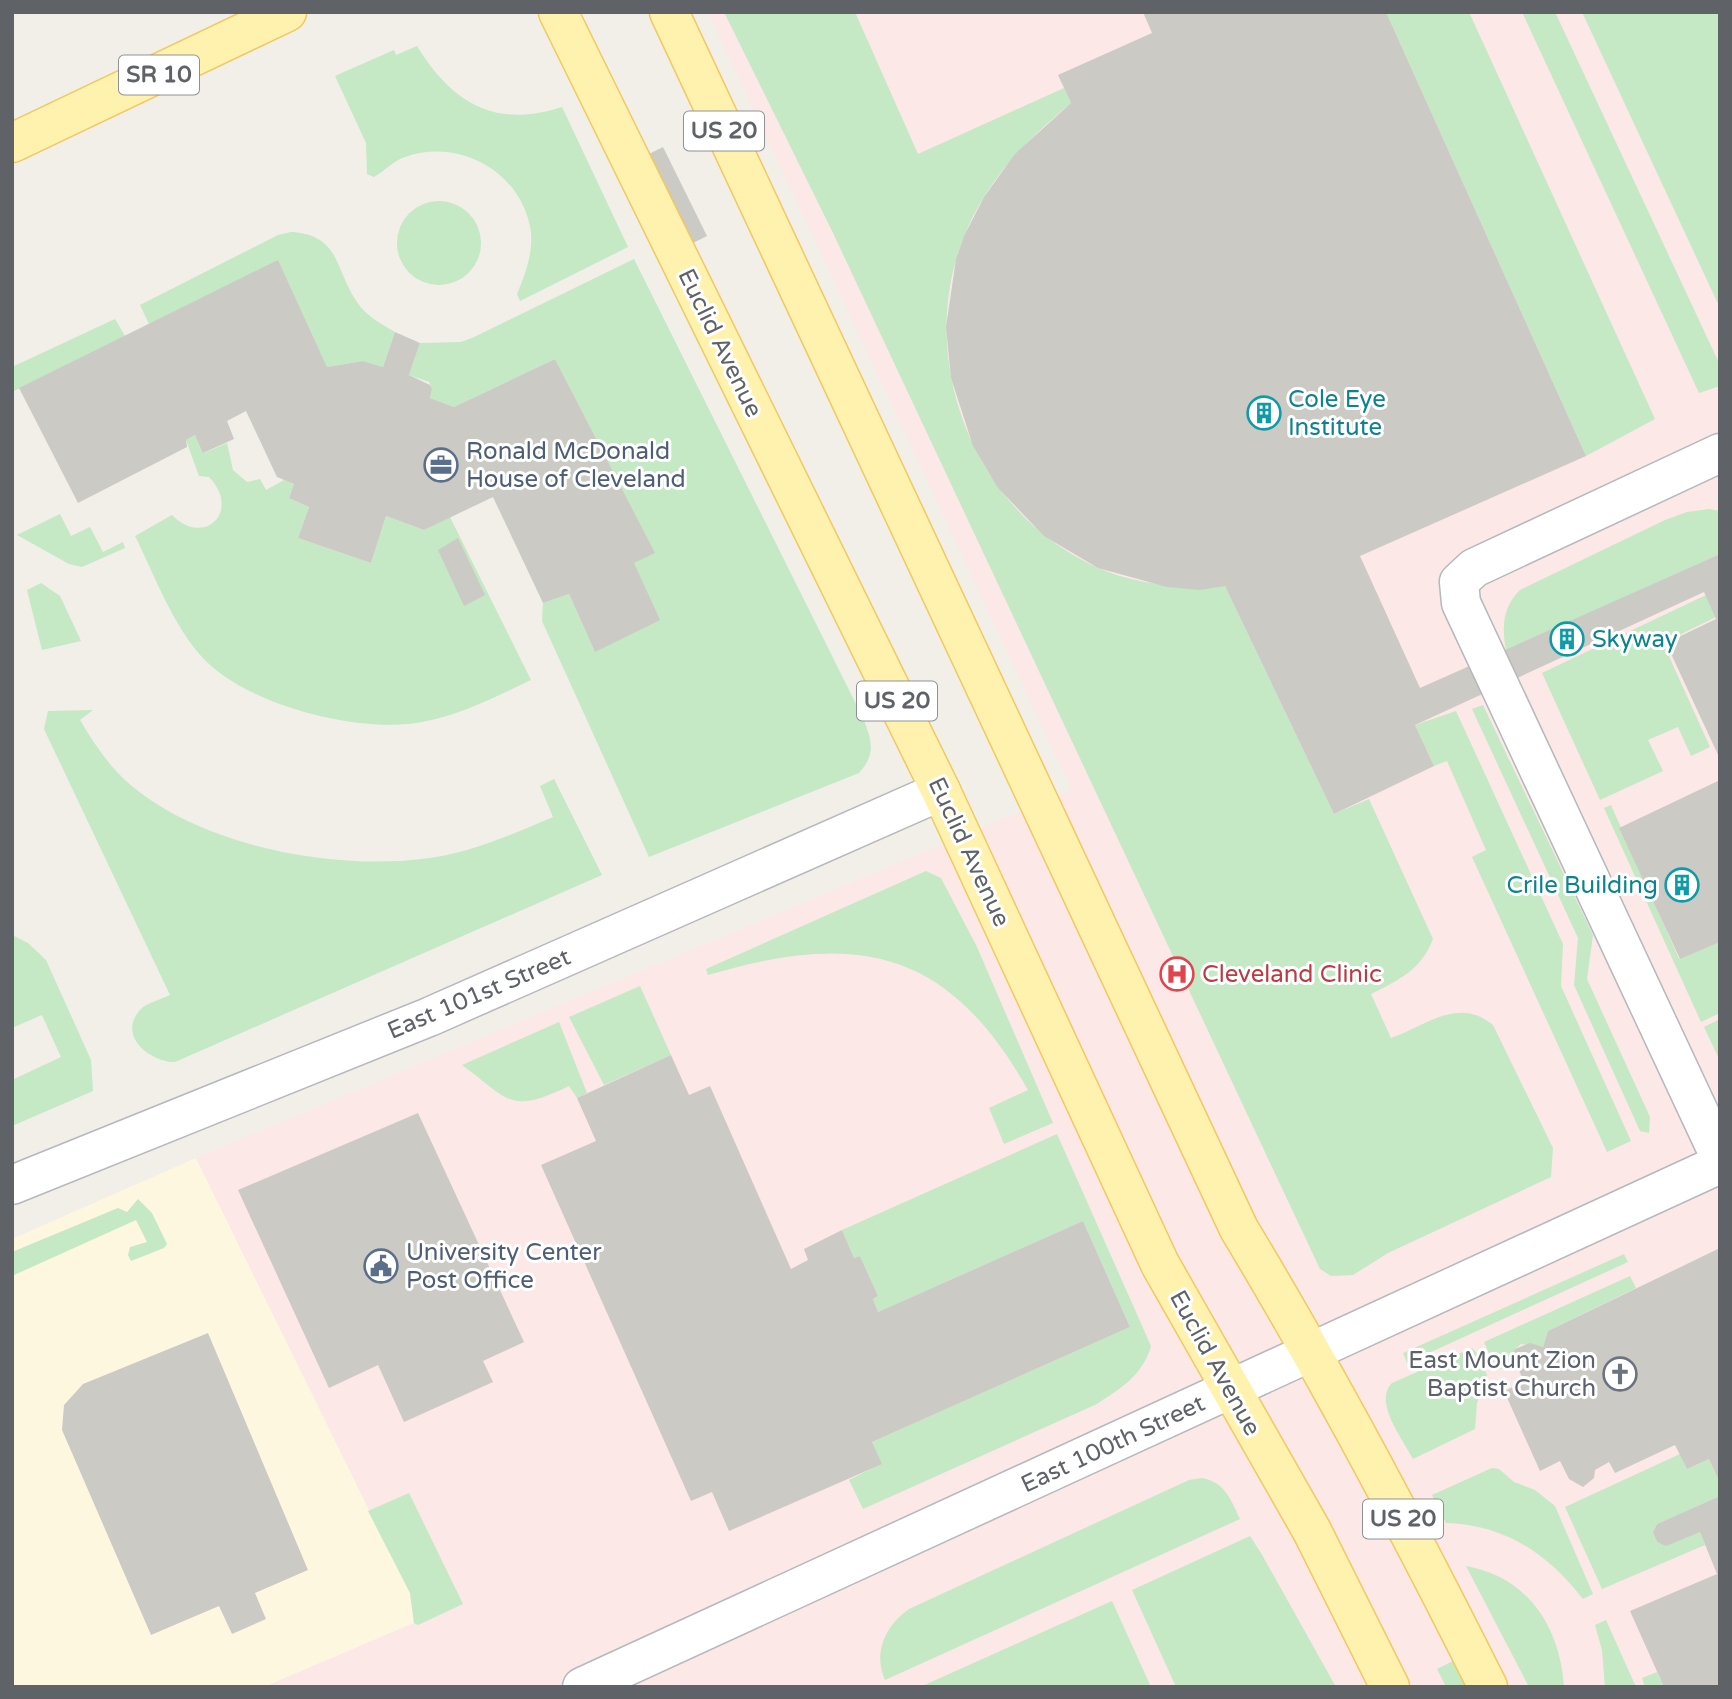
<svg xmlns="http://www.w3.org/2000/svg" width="1732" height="1699" viewBox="0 0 1732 1699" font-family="'Varela Round',sans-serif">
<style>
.commercial{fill:#fef7e0}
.medical{fill:#fce8e6}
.green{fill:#c5e8c5}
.building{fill:#cccac5}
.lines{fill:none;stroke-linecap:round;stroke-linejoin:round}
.minor-casing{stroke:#b5b8bc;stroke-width:41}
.primary-casing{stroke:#f2c960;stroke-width:41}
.minor{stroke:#fff;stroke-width:38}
.primary{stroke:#fff2af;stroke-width:38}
.labels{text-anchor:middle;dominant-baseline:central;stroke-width:6;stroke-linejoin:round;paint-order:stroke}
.shield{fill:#fff;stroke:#8f9295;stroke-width:2}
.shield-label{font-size:23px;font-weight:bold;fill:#5f6368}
.street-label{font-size:24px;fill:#5f6368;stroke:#fff}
.culture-label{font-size:24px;fill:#0d838f;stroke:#fff;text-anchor:start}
.service-label{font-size:24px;fill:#4e5e75;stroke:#fff;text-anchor:start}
.health-label{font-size:24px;fill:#be3a42;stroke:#fff;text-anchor:start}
.worship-label{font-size:24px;fill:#5b616d;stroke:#fff;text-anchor:end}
</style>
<rect width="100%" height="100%" fill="#f1efe8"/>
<!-- commercial -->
<polygon class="commercial" points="196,1158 410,1593 414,1623 264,1687 12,1687 12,1239"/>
<!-- medical -->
<polygon class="medical" points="708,12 1720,12 1720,1687 264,1687 414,1623 410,1593 196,1158 1072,790"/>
<!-- green -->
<g class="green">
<path d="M724 12H855L918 154 1064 88 1071 103C1026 140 984 183 963 239 912 371 984 532 1120 576 1156 587 1189 586 1225 586L1334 814 1369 799 1433 939C1421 970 1399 980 1371 994L1391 1038C1426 1026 1458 996 1493 1025L1553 1148 1551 1177 1388 1253 1353 1275 1331 1276 1320 1269 833 233Z"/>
<polygon points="1386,12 1469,12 1655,419 1586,456"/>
<polygon points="1522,12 1555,12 1720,365 1720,386 1699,393"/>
<polygon points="1582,12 1720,12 1720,308"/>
<path d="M417 46C452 103 495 129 562 107L628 247 520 301 517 294C525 275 533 254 531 232 523 173 460 137 405 157 393 161 385 171 374 177L367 174 366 143 335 76 394 50 396 55Z"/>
<circle cx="439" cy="243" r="42"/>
<path d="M291 232C341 235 334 269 357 302 366 316 380 323 395 332L383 367 363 361 327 367 278 261 149 324 140 305 278 235Z"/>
<path d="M634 259 864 720C872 742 876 754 859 773L649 857 542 621 543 603 569 594 595 652 634 563 654 552 555 359 454 407 430 398 432 389 429 382 409 375 420 343 461 342 472 338Z"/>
<polygon points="115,319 125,336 12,392 12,367"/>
<path d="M195 435 204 453 227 443 233 470 247 482 260 479 266 490 284 480 294 484 289 498 309 507 298 538 371 563 386 516 424 530 450 517 531 680C495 697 461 715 422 722 360 734 245 705 202 657 172 624 155 576 135 536L172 515C204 548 242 511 209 477L199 476 186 440Z"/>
<path d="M1709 509 1720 511V554L1506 651C1502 627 1502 608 1520 590L1665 520 1687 512Z"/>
<polygon points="60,514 71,536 90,527 103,552 123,542 125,548 82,567 69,564 17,535"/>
<polygon points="41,583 60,596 81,641 42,650 27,590"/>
<polygon points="1706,595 1716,617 1663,643 1710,747 1691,756 1678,727 1648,740 1663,771 1600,800 1542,673"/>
<polygon points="1483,705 1593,935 1587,979 1650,1117 1649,1133 1640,1131 1574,985 1578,938 1472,709"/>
<path d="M93 710 80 720C93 742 107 763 125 780 196 845 329 870 422 859 468 854 511 835 553 817L540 786 554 779 602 875 175 1062C150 1062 117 1036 140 1010 146 1003 162 999 170 995L44 729 48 711Z"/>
<polygon points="1456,711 1563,944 1561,986 1631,1141 1607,1152 1472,857 1486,850 1447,761 1434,766 1415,725"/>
<polygon points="1611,805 1679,959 1720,942 1720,1013 1701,1022 1604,808"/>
<path d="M926 871 941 878 977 947 1053 1123 1004 1144 989 1108 1028 1090C948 948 857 931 708 975L706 969Z"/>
<polygon points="12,935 28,943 46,960 91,1060 93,1091 12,1126 12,1080 61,1057 42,1015 12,1028"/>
<polygon points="640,986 671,1055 604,1085 569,1017"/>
<polygon points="1720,1019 1720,1061 1704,1027"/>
<path d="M559 1022 587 1093 577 1098 569 1086C509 1115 510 1100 462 1065Z"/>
<path d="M1057 1134 1151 1346C1143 1375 1121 1388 1097 1404L863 1509 849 1480 881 1464 872 1442 1130 1327 1083 1221 878 1312 873 1299 878 1296 860 1256 854 1258 842 1230Z"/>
<polygon points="138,1199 152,1213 167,1244 164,1248 131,1261 128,1255 130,1247 147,1242 136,1220 12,1276 12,1252 118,1208 127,1212"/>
<polygon points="1624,1254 1628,1262 1407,1363 1403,1353"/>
<polygon points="1630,1276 1636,1288 1548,1331 1543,1347 1521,1344 1515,1349 1515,1362 1497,1371 1484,1342"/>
<path d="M1472 1348 1479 1355 1487 1375 1477 1403 1475 1429 1413 1459C1403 1439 1373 1402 1392 1383Z"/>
<polygon points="1680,1454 1687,1469 1709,1459 1720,1483 1720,1496 1657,1524 1653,1532 1657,1542 1700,1532 1705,1545 1602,1589 1565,1507"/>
<path d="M1492 1468 1499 1469 1514 1482 1535 1490 1555 1506 1593 1594 1583 1599C1547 1553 1505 1525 1446 1523L1432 1495Z"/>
<path d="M1202 1478C1225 1482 1231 1500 1240 1519L885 1680C873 1653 885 1626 909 1609L1189 1480Z"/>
<polygon points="409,1493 463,1604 418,1625 414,1623 410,1593 368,1511"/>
<polygon points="1250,1536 1261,1553 1336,1687 1176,1687 1132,1590"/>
<path d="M1466 1566C1528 1577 1560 1627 1564 1687H1529Z"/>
<polygon points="1112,1601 1151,1687 920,1687"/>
<polygon points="1606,1620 1636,1687 1605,1687 1602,1650 1595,1625"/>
<polygon points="1453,1661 1465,1687 1446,1687 1437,1669"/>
<polygon points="1657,1672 1664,1687 1645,1687 1642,1678"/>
</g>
<!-- building -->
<g class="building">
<polygon points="1143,12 1386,12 1586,456 1360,556 1420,688 1720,554 1720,759 1666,643 1716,619 1704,592 1415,725 1434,766 1334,814 1225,586 1200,590 1167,587 1098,568 1044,536 998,488 973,446 951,378 946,327 956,259 964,236 984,197 1015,154 1071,103 1058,75 1152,33"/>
<polygon points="663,147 707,236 691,244 647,155"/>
<polygon points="278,260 327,367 363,361 383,367 395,332 420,343 409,375 430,385 432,389 430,398 454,407 555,359 655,553 634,563 660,620 595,652 569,594 543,603 493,497 424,530 386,516 371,563 298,538 309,507 289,498 294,484 277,477 246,411 227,421 234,439 203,453 195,435 186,440 187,447 78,503 19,388"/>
<polygon points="458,538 485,595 464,606 438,550"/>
<polygon points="1720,780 1720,942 1680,959 1619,828"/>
<polygon points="671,1055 689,1095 710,1086 791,1269 808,1260 804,1249 842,1230 854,1258 860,1256 878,1296 873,1299 878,1312 1083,1221 1130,1327 872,1442 882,1464 729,1531 712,1492 691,1501 541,1165 596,1141 577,1098"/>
<polygon points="418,1113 524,1342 483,1361 493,1382 404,1422 378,1365 329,1388 238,1190"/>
<polygon points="1720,1248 1720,1483 1709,1459 1687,1469 1675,1445 1615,1473 1609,1462 1595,1470 1594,1478 1583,1487 1569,1479 1560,1461 1540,1471 1504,1391 1524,1382 1513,1356 1515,1349 1530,1343 1543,1347 1548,1331"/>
<polygon points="208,1333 308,1570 255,1593 266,1619 232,1634 219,1606 151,1635 62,1430 64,1405 83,1384"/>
<polygon points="1720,1496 1720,1687 1664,1687 1630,1611 1717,1574 1700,1532 1666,1546 1657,1542 1653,1532 1657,1524"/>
</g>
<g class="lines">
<defs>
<g id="minor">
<polyline points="1720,453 1474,568 1459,582 1461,603 1720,1157"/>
<polyline points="12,1185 429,1017 941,791"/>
<polyline points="582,1687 1720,1164"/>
</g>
<g id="primary">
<polyline points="558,12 941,791 1160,1264 1312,1531 1390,1687"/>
<path d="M669 12 1239 1229C1329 1378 1410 1531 1488 1687"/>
<polyline points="12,143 287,12"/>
</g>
</defs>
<!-- minor casing -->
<use href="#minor" class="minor-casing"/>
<!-- primary casing -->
<use href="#primary" class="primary-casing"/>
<!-- minor -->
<use href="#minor" class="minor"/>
<!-- primary -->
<use href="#primary" class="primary"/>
</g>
<!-- icons -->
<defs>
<symbol id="building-ring" viewBox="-11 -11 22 22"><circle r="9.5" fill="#fff" stroke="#0f9aa8" stroke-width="1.5"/><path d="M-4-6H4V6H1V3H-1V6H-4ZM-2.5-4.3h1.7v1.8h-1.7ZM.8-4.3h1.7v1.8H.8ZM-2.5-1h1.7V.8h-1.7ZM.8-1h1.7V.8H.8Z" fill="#0f9aa8"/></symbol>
<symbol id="office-ring" viewBox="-11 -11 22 22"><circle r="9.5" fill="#fff" stroke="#5c6f8a" stroke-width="1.5"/><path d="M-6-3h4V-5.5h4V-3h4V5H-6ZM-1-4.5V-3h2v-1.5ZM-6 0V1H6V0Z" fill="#5c6f8a"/></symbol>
<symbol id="hospital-ring" viewBox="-11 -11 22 22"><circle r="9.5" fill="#fff" stroke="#e0444e" stroke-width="1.5"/><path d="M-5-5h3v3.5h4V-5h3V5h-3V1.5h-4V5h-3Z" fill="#e0444e"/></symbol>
<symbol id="civic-ring" viewBox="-11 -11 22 22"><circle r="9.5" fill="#fff" stroke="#5c6f8a" stroke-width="1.5"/><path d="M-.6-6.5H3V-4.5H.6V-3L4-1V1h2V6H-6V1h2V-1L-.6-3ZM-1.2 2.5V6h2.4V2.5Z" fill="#5c6f8a"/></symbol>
<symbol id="church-ring" viewBox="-11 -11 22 22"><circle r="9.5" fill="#fff" stroke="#6b7280" stroke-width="1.5"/><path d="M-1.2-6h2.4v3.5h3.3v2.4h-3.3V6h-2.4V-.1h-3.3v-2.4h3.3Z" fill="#6b7280"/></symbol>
</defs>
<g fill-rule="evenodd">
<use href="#building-ring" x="1245" y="394" width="38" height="38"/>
<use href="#office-ring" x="422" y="446" width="38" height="38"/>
<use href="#building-ring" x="1548" y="620" width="38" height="38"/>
<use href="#building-ring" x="1663" y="866" width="38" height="38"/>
<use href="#hospital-ring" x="1158" y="955" width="38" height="38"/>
<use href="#civic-ring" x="362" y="1247" width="38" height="38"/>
<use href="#church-ring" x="1601" y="1355" width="38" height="38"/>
</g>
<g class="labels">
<!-- shield labels -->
<g class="shield">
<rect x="119" y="55.5" width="80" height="39" rx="5"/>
<rect x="684" y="111.5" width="80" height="39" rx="5"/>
<rect x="857" y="681.5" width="80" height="39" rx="5"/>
<rect x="1363" y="1499.5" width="80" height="39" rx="5"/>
</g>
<g class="shield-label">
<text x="159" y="75">SR 10</text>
<text x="724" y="131">US 20</text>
<text x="897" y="701">US 20</text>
<text x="1403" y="1519">US 20</text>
</g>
<!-- street labels -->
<g class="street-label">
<text transform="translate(720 343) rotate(64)">Euclid Avenue</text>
<text transform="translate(969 852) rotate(65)">Euclid Avenue</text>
<text transform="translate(479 994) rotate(-23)">East 101st Street</text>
<text transform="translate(1215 1363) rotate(61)">Euclid Avenue</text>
<text transform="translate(1113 1444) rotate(-25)">East 100th Street</text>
</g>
<!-- culture labels -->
<g class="culture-label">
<text x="1288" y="399">Cole Eye<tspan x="1288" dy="28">Institute</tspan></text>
<text x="1592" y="639">Skyway</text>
<text x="1658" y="885" text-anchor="end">Crile Building</text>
</g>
<!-- service labels -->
<g class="service-label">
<text x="466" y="451">Ronald McDonald<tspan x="466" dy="28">House of Cleveland</tspan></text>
<text x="406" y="1252">University Center<tspan x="406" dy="28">Post Office</tspan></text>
</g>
<!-- health labels -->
<g class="health-label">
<text x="1202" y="974">Cleveland Clinic</text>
</g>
<!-- worship labels -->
<g class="worship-label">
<text x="1596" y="1360">East Mount Zion<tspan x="1596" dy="28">Baptist Church</tspan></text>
</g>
</g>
<!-- border -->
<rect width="1732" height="1699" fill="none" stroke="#5f6368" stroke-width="28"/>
</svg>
